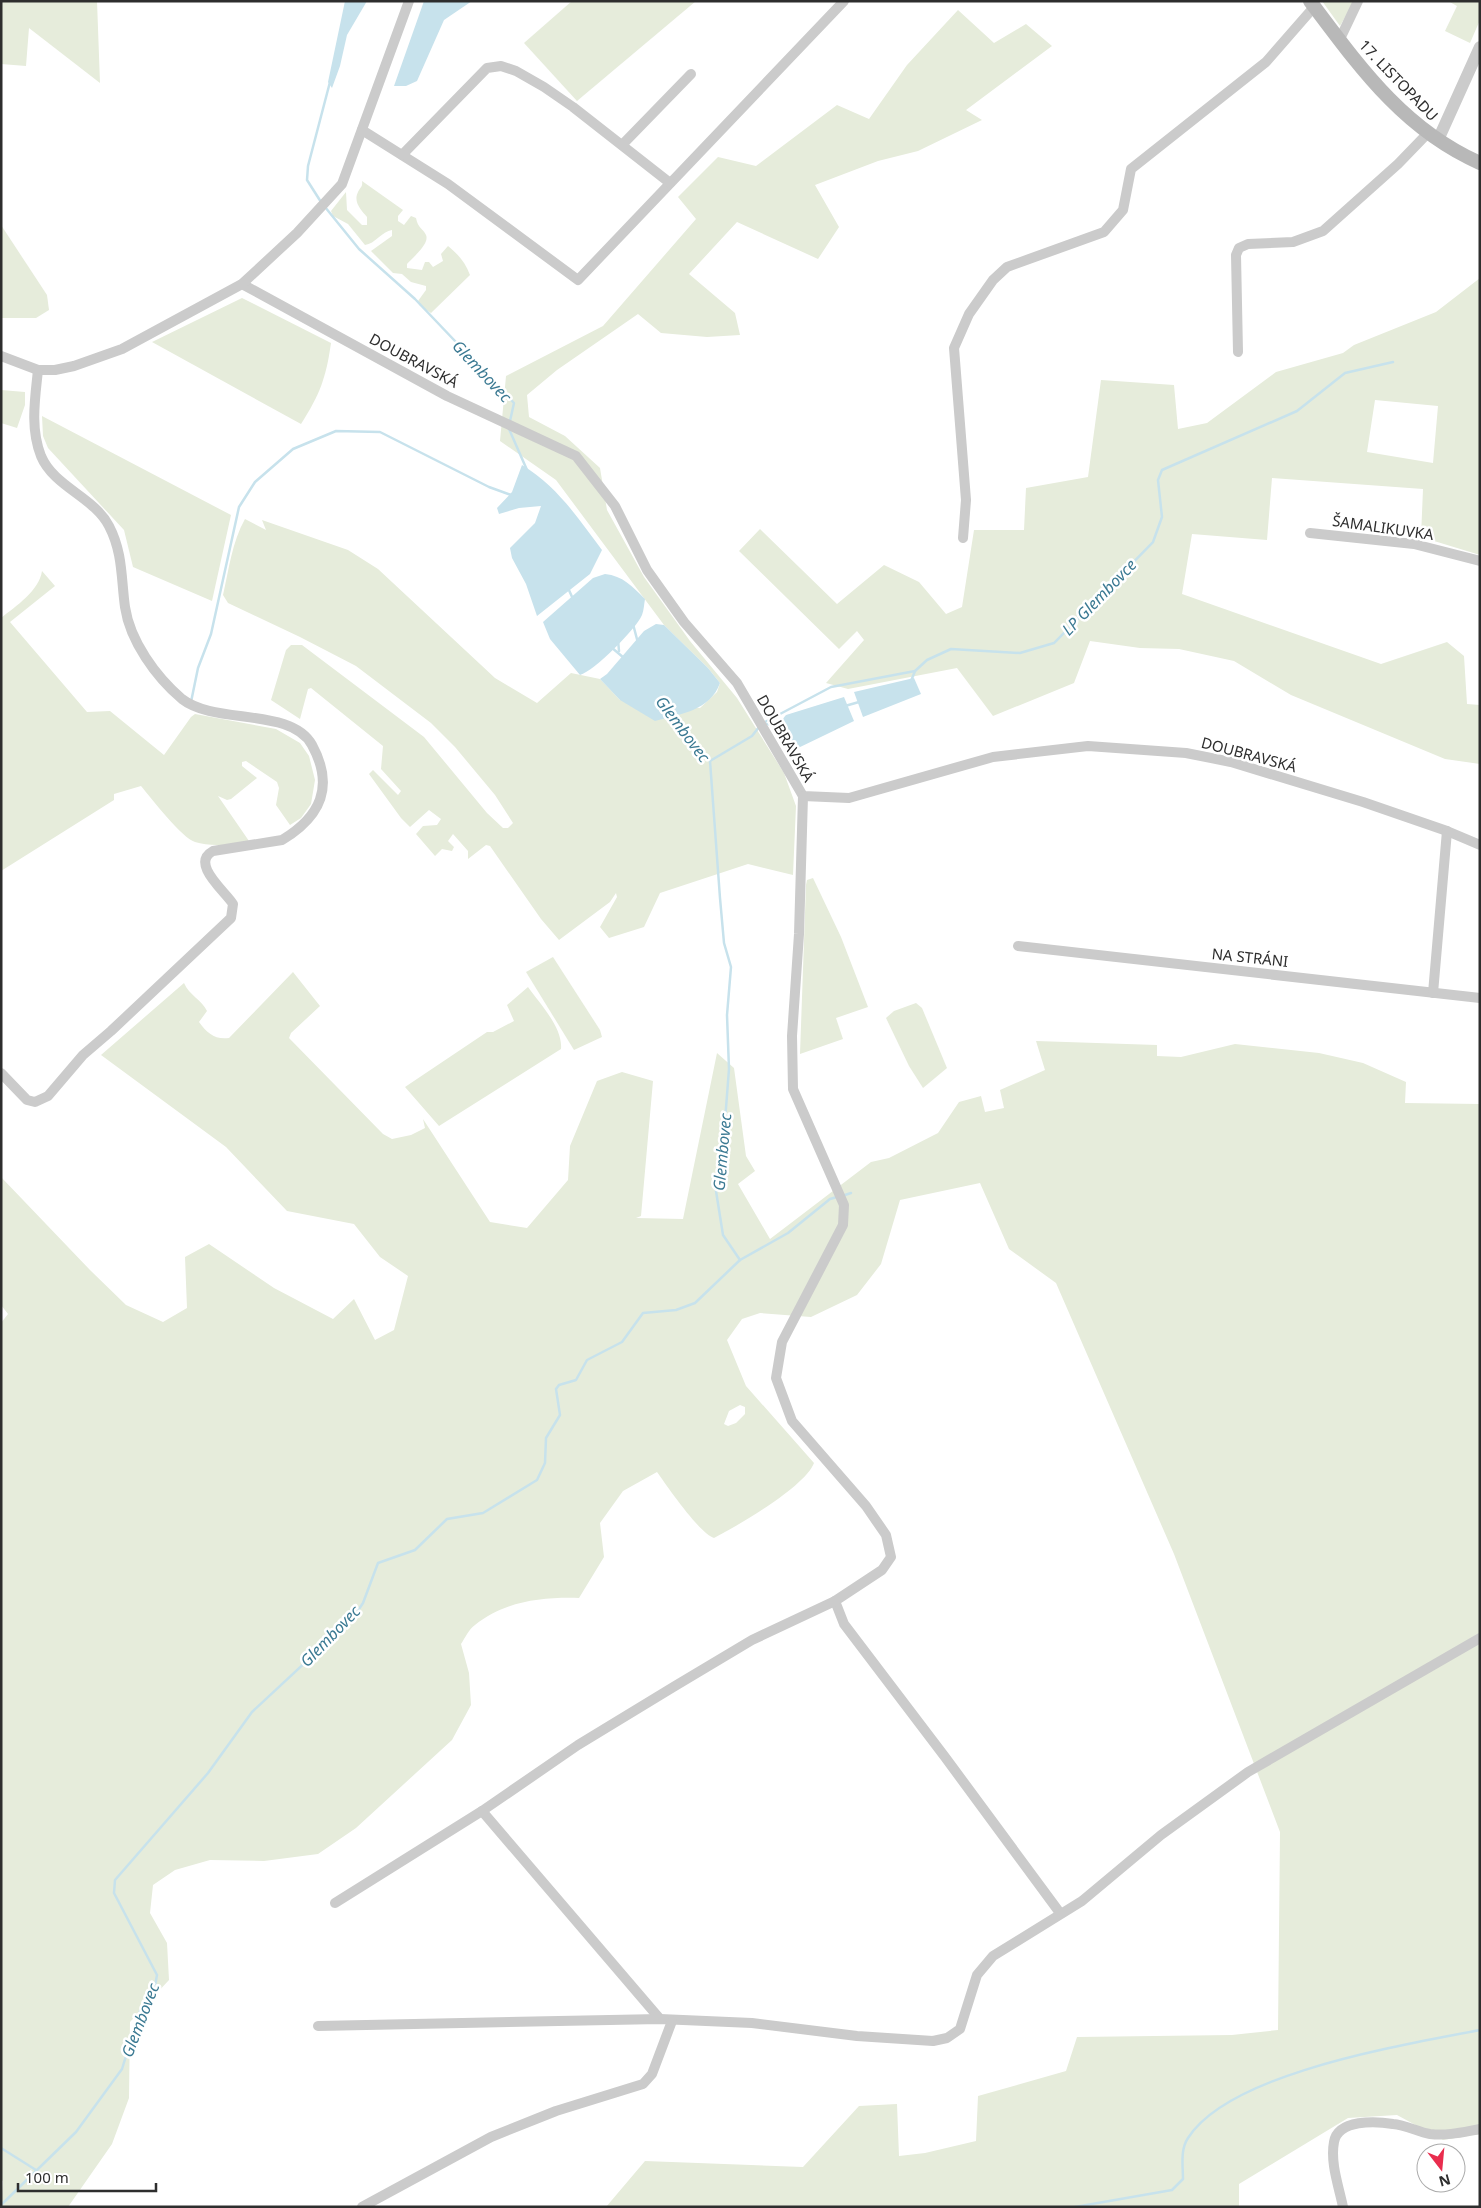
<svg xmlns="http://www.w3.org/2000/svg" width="1481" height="2208" viewBox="0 0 1481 2208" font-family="'Noto Sans',sans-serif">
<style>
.green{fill:#e6ecdb;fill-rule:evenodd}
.water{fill:#c7e2ec}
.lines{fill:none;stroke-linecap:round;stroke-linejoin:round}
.stream{stroke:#c7e2ec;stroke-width:2.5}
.minor{stroke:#cbcbcb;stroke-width:10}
.tertiary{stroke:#cbcbcb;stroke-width:12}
.secondary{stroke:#b8b8b8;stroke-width:14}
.labels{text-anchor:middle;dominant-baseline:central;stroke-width:5;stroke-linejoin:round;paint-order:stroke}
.street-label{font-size:15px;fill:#2e2e2e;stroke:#fff}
.water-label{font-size:16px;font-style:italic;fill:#3a7992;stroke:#fff}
</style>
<rect width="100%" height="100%" fill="#fff"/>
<!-- green -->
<g class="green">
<polygon points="1,1 97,1 100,83 29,28 26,66 1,64"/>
<polygon points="572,1 696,1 577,101 524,43"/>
<polygon points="1322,1 1354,1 1340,26"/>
<polygon points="1448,1 1480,1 1480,20 1470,43 1445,31 1457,6"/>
<path d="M958 10 994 43 1026 24 1052 46 966 110 982 120 918 151 878 161 815 185 839 227 818 259 737 222 689 274 735 313 740 335 707 337 661 333 638 314 557 370 527 395 529 417 565 436 600 468 607 510 644 577 690 641 737 698 784 773 796 806 793 875 748 864 660 893 644 927 609 938 600 927 617 897 616 893 610 902 559 940 541 919 490 846 486 845 468 859V851L453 834 448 841 454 847 452 851 442 849 435 856 416 834 423 826 437 825 441 819 429 810 410 827 401 818 369 774 373 770 398 795 401 791 381 769 383 746 311 688 308 689 300 719 271 700 286 650 291 645H302L424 737 487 813 503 828H508L513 823 495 795 455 747 431 723 356 666 300 637 228 603 223 595C229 569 232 542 245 519L266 530 262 520 348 550 378 569 495 678 537 703 571 673 600 679 620 700 700 708 717 692 720 683 708 668 664 625 556 480 500 441 506 376 603 326 696 219 678 197 718 157 756 166 837 105 869 119 907 65Z"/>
<path d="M362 181 403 210 398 216V221L404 225 411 216 416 218C418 229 423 228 426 235 430 244 412 258 407 264V268L422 270 425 262H429L433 267 443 261 441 254 448 246C458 254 465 262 470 275L431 313 419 305 418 301 426 290V286L411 282 402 274 393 273 371 251 392 236V230C382 231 375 244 365 245L348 224 333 216 331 211 346 192 347 210 362 225H367V217C361 210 353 202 358 192 360 187 363 187 362 181Z"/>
<polygon points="1,225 47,295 49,310 36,318 1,318"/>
<path d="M1480 278V555L1421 537 1423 489 1272 478 1267 540 1192 534 1182 594 1381 664 1447 642 1464 656 1467 704 1480 705V764L1445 759 1291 695 1234 661 1179 649 1140 648 1090 641 1074 683 993 716 957 668 848 689 826 683 864 640 857 631 839 649 739 551 760 529 837 604 884 565 919 582 946 614 962 607 974 530H1024L1026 488 1088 477 1101 380 1174 385 1178 429 1207 423 1276 372 1343 353 1354 345 1436 312ZM1375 400 1438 406 1433 463 1367 452Z"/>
<path d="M242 298 331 343C326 378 320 394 301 424L152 342Z"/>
<polygon points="1,390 25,392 25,405 17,428 1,423"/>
<polygon points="42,416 231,515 212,601 133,567 124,530 48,448 43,436"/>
<path d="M42 571 55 586 10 622 87 712 110 711 164 755 191 717 195 714 276 729 300 743 309 756 315 780 311 804 301 818 290 825 276 805 279 788 277 782 246 761 242 762V766L257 778 231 799 227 800 218 796 249 841C234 845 210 847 195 842 182 838 151 798 141 786L114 794V800L1 871V618C16 606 39 591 42 571Z"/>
<polygon points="813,878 841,937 868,1007 836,1018 843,1039 800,1054 806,885 807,880"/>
<polygon points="553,957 600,1030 602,1037 574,1050 526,972"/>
<path d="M293 972 320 1006 291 1033 289 1038 383 1134 392 1139 411 1135 425 1128 423 1119 490 1222 527 1228 568 1180 570 1146 597 1081 622 1072 653 1081 641 1216 636 1218 683 1219 717 1053 734 1068 746 1156 755 1171 738 1184 770 1239 871 1162 889 1158 938 1133 959 1102 981 1096 985 1112 1004 1108 1000 1090 1045 1070 1036 1041 1157 1045V1056L1181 1057 1235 1044 1319 1053 1363 1063 1406 1082 1405 1103 1480 1104V2134L1443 2140 1397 2115 1348 2118 1239 2184V2207H606L645 2161 803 2167 859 2106 897 2104 899 2156 925 2153 976 2141 978 2096 1066 2071 1077 2037 1232 2035 1278 2030 1280 1832 1174 1554 1056 1283 1009 1249 980 1183 900 1200 881 1264 857 1295 811 1317 760 1313 742 1319 727 1340 746 1386 814 1463C805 1487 737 1526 714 1538 700 1534 667 1486 657 1472L623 1491 600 1523 604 1557 579 1598C542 1597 505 1601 475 1625 469 1629 465 1638 461 1644L469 1673 471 1705 452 1740 356 1828 318 1854 264 1861 210 1860 175 1870 153 1885 150 1913 167 1943 169 1980 130 2022 129 2098 112 2144 68 2207H1L3 2181 1 2180V1323L8 1314 1 1305V1177L90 1270 126 1305 163 1322 187 1308 185 1257 209 1244 274 1288 333 1319 354 1299 375 1340 394 1330 408 1276 380 1257 354 1224 287 1211 226 1147 101 1055 184 983C189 995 202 1000 207 1011L199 1022C207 1033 215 1040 229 1038ZM740 1405 745 1407V1414L736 1423 728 1426 724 1424 729 1411Z"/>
<path d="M528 987C539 1003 563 1027 561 1049L439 1126 405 1087 487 1032H493L514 1021 507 1005Z"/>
<polygon points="916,1003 922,1008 947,1068 923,1088 909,1066 886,1018 894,1011"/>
</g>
<!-- water -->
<g class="water">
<polygon points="345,1 367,1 347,35 340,66 332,88 328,82"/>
<polygon points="424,1 472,1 444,20 417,81 406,86 394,86"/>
<path d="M522 465C557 486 578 518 602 550L590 574 537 616 526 584 512 558 510 548 535 523 541 506 519 508 499 514 497 508 512 492Z"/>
<path d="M605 574C623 576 632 586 645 599 644 604 644 610 642 615 636 629 594 671 580 675L550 639 543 622 593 578Z"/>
<path d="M656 624 664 625 708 668 720 683C710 711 680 714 655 721L620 700 600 679 607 674 644 631Z"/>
<polygon points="914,678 921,694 863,717 854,692"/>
<path d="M844 697 854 721 796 749 790 747C783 736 776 726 786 715Z"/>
</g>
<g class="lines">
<!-- stream -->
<g class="stream">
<polyline points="321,202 307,180 308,166 330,82"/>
<polyline points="325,207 359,249 415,299 514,403 510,421"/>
<polyline points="509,429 527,470"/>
<polyline points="568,588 573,599"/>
<polyline points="633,624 638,643"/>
<polyline points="618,640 619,651"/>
<polyline points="611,647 624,658"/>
<polyline points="911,681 915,671"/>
<polyline points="191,702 198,668 211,634 239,507 255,482 293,449 336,431 380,432 489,487 511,495"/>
<polyline points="845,706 859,702"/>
<polyline points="763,723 831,687 915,671 927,660 951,649 1020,653 1054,643 1153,542 1162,517 1158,480 1162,470 1297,411 1345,373 1393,362"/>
<polyline points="766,724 782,725"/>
<polyline points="710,761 752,736 759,727"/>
<polyline points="842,1196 851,1193"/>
<polyline points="740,1260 788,1233 830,1199 837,1197"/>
<polyline points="1,2148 36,2170"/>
<polyline points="1,2205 76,2132 122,2069 140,2011 155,1986 157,1975 114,1893 115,1880 208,1773 252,1712 353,1618 363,1603 378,1563 415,1550 447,1519 483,1513 537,1480 545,1463 546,1438 560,1415 556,1389 559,1385 576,1380 587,1360 622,1342 643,1313 676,1310 695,1303 740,1260 723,1235 716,1191 722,1160 729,1069 727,1015 731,967 724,943 720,898 710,761 686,736 677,720 671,715"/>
<path d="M1075 2207 1172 2190 1183 2179C1183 2166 1180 2150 1188 2138 1230 2072 1405 2045 1480 2030"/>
</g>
<!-- minor -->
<g class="minor">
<polyline points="1339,41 1358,1"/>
<polyline points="362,130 448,184 578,280 844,1"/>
<polyline points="622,145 691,74"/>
<polyline points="402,155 487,68 501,66 516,71 544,87 573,107 670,183"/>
<polyline points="242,284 447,396 576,456 615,506 647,570 684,622 737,683 803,796 849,798 993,757 1088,746 1186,753 1231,762 1363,802 1447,831 1480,845"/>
<polyline points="1238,352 1236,255 1239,248 1248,244 1293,242 1323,231 1398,164 1427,134"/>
<polyline points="1,356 38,370 55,370 74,366 122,349 242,284 297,233 342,184 409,1"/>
<polyline points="1310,533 1414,544 1480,561"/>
<polyline points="963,538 966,500 954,348 969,314 993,280 1007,267 1104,232 1123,210 1131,169 1266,62 1314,7"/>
<polyline points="803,796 799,934 792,1036 793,1089 844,1205 843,1225 782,1342 776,1378 792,1421 866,1506 886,1535 891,1557 882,1570 835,1601 844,1624 945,1757 1060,1913"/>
<polyline points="1018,946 1480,998"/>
<polyline points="1433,993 1447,831"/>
<path d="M1 1073 27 1100 35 1102 48 1096 83 1055 111 1031 231 918 233 904C225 891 190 864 213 851L282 840C320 817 335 787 312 745 291 707 215 725 182 699 156 677 130 641 125 607 121 578 123 553 109 526 94 497 54 487 41 456 30 428 35 399 38 370"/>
<polyline points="482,1811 660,2019"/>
<polyline points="335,1903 482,1811 578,1745 675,1686 752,1640 835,1601"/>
<polyline points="318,2026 660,2019 752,2023 857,2036 933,2041 947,2038 960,2029 977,1975 993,1956 1082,1901 1161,1835 1248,1772 1480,1638"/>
<polyline points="362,2207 491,2137 556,2111 643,2084 652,2074 672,2021"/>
<path d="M1343 2207C1339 2187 1330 2163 1334 2142 1338 2119 1376 2121 1393 2124 1406 2125 1418 2132 1430 2134 1448 2136 1463 2132 1480 2129"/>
</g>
<!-- tertiary -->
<polyline class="tertiary" points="1438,140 1480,47"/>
<!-- secondary -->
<path class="secondary" d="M1310 1C1359 66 1403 129 1480 163"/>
</g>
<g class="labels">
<!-- street labels -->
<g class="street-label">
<text transform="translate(1399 80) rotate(46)">17. LISTOPADU</text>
<text transform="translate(414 360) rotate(28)">DOUBRAVSKÁ</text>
<text transform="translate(1383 527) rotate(8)">ŠAMALIKUVKA</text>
<text transform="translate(786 738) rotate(60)">DOUBRAVSKÁ</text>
<text transform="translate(1249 754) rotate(15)">DOUBRAVSKÁ</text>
<text transform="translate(1250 957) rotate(6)">NA STRÁNI</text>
</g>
<!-- water labels -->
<g class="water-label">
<text transform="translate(482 371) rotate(47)">Glembovec</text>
<text transform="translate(1099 597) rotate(-46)">LP Glembovce</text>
<text transform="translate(683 729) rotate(53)">Glembovec</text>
<text transform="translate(722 1152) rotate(-85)">Glembovec</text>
<text transform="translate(330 1636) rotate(-46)">Glembovec</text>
<text transform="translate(140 2020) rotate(-69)">Glembovec</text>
</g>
</g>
<!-- border -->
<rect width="1481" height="2208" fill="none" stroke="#2e2e2e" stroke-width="5"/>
<!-- north arrow -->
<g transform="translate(1441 2168) rotate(164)"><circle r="24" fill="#ffffff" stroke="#ababab"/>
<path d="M0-4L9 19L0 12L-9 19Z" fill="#e92d4e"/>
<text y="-8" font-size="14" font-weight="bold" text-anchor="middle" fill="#2e2e2e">N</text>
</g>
<!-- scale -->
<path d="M18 2183v8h138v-8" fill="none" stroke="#2e2e2e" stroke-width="2.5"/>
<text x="25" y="2183" font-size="15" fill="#2e2e2e" stroke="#ffffff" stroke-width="4" paint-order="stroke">100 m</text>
</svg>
